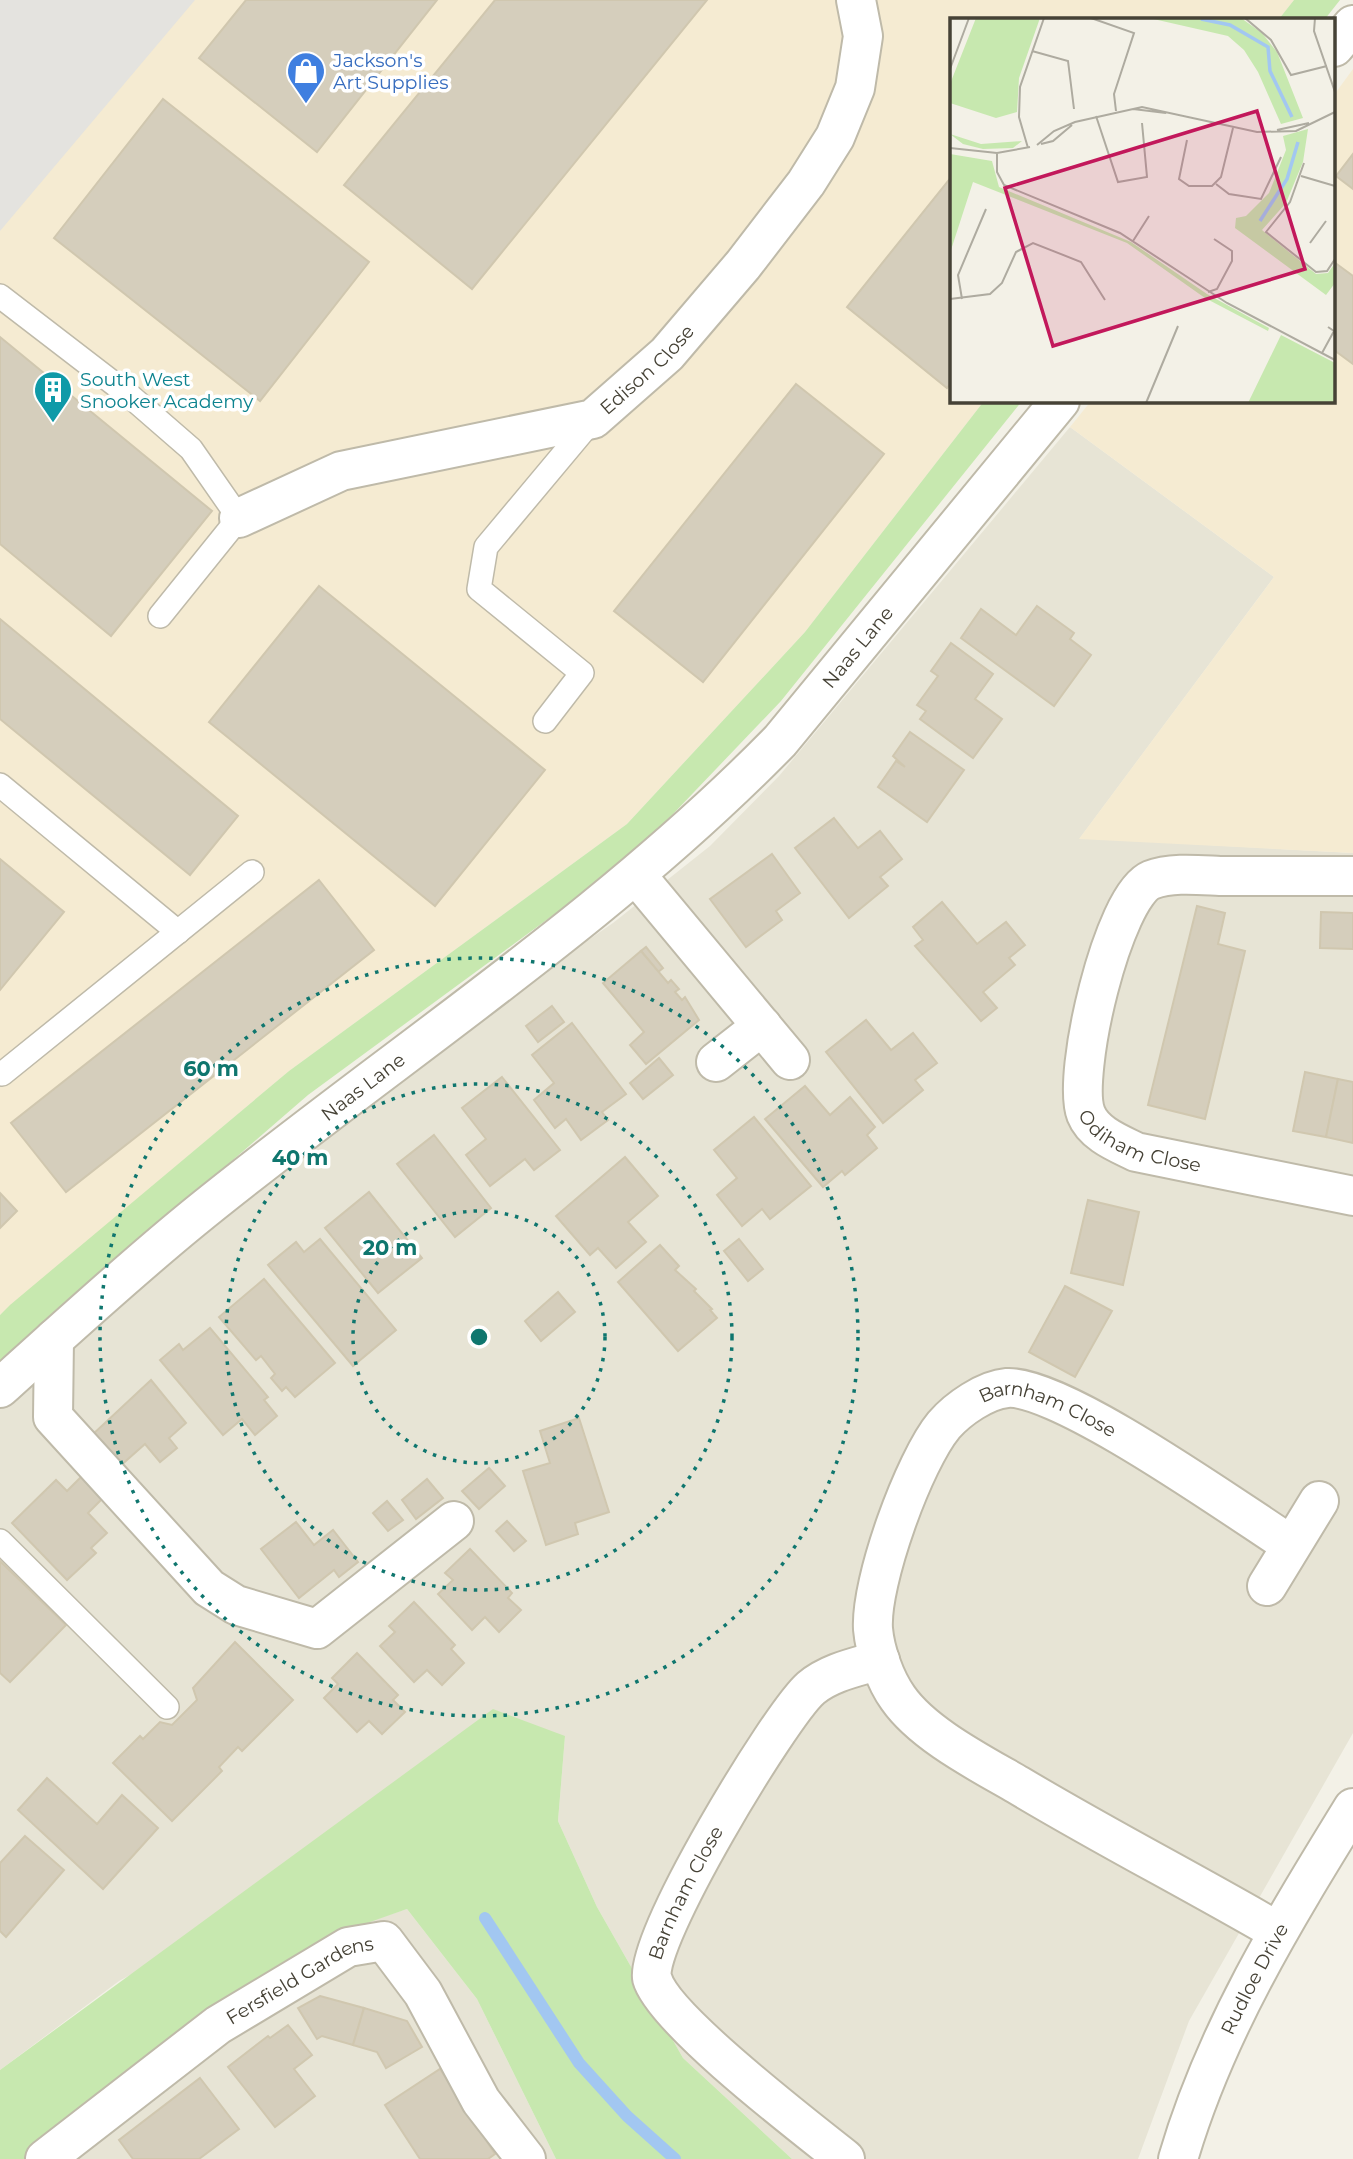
<svg xmlns="http://www.w3.org/2000/svg" width="1353" height="2159" viewBox="0 0 1353 2159" font-family="Montserrat,sans-serif">
<style>
.residential{fill:#e7e4d5}
.commercial{fill:#f5ebd2}
.green{fill:#c7e8af}
.parking{fill:#e4e3df}
.lines{fill:none;stroke-linecap:round;stroke-linejoin:round}
.stream{stroke:#a2c7f1;stroke-width:12}
.building{fill:#d5cebc;stroke:#d0c7af;stroke-width:2}
.lane-casing{stroke:#bfbaa9;stroke-width:26}
.street-casing{stroke:#bfbaa9;stroke-width:42}
.lane{stroke:#fff;stroke-width:23}
.street{stroke:#fff;stroke-width:38}
.ring{fill:none;stroke:#0f766e;stroke-width:3.5;stroke-dasharray:3.5 7}
.labels{text-anchor:middle;dominant-baseline:central;stroke-width:7;stroke-linejoin:round;paint-order:stroke}
.shop-label{font-size:19px;fill:#366cbe;stroke:#fff;text-anchor:start}
.street-label{font-size:19px;fill:#464236;stroke:#fff}
.culture-label{font-size:19px;fill:#0d838f;stroke:#fff;text-anchor:start}
.inset-river{fill:none;stroke:#a2c7f1;stroke-width:3.5}
.inset-road{fill:none;stroke:#aeaba0;stroke-width:2}
.view{fill:#c2185b;fill-opacity:0.15;stroke:#c2185b;stroke-width:3.5}
.inset-edge{fill:none;stroke:#464236;stroke-width:3.5}
.centre{fill:#0f766e;stroke:#fff;stroke-width:3.5}
.ring-label{font-size:21px;text-anchor:middle;font-weight:bold;fill:#0f766e;stroke:#fff;stroke-width:7;stroke-linejoin:round;paint-order:stroke}
</style>
<rect width="100%" height="100%" fill="#f3f1e7"/>
<!-- residential -->
<g class="residential">
<polygon points="1070,427 1274,577 1080,838 1353,853 1353,1733 1189,2021 1138,2159 792,2159 683,2058 597,1907 558,1821 565,1736 119,1981 0,2070 0,1402 359,1098 613,923 710,846 779,776"/>
<polygon points="407,1909 477,1999 556,2159 28,2159 215,2010 370,1921"/>
</g>
<!-- commercial -->
<g class="commercial">
<polygon points="0,0 1294,0 1279,19 952,19 952,401 984,401 805,632 627,824 289,1071 0,1315"/>
<polygon points="1353,69 1353,853 1079,839 1274,577 1070,427 1091,401 1334,401 1334,95"/>
</g>
<!-- green -->
<g class="green">
<polygon points="1294,0 1340,0 1325,19 1279,19"/>
<polygon points="984,401 1022,401 781,701 631,858 308,1095 0,1361 0,1315 10,1305 289,1071 627,824 805,632"/>
<polygon points="493,1709 565,1736 558,1821 597,1907 683,2058 792,2159 556,2159 477,1999 407,1909 370,1922 215,2010 28,2159 0,2159 0,2070"/>
</g>
<!-- parking -->
<polygon class="parking" points="0,0 195,0 0,231"/>
<g class="lines">
<!-- stream -->
<polyline class="stream" points="485,1918 579,2063 627,2116 675,2159"/>
</g>
<!-- building -->
<g class="building">
<polygon points="246,0 437,0 317,152 199,58"/>
<polygon points="495,0 707,0 472,289 344,185"/>
<polygon points="163,99 369,262 260,401 54,238"/>
<polygon points="1353,154 1353,189 1336,176"/>
<polygon points="952,176 952,382 947,388 847,307"/>
<polygon points="1334,262 1353,276 1353,364 1334,350"/>
<polygon points="0,337 212,511 111,636 0,544"/>
<polygon points="796,384 884,454 703,682 614,611"/>
<polygon points="319,586 545,770 435,906 209,722"/>
<polygon points="1037,606 1074,633 1070,639 1091,655 1054,706 961,638 981,609 1016,635"/>
<polygon points="0,619 238,816 190,875 0,719"/>
<polygon points="951,643 993,674 975,699 1002,719 973,758 920,719 926,711 917,705 938,676 931,671"/>
<polygon points="910,732 964,770 927,822 878,787 896,761 905,767 893,756"/>
<polygon points="834,818 858,848 880,831 902,859 880,877 888,886 849,918 795,848"/>
<polygon points="772,854 800,893 776,911 782,920 746,947 710,899"/>
<polygon points="0,859 64,912 0,990"/>
<polygon points="319,880 374,950 66,1192 11,1123"/>
<polygon points="942,902 977,944 1006,922 1025,945 1009,958 1015,965 983,992 997,1008 981,1021 915,946 923,940 913,927"/>
<polygon points="1197,906 1225,913 1218,944 1245,951 1205,1119 1148,1105"/>
<polygon points="1321,912 1353,913 1353,949 1320,948"/>
<polygon points="646,947 663,968 658,972 641,951"/>
<polygon points="641,951 668,983 671,980 679,989 675,992 682,1000 685,997 699,1020 646,1064 630,1045 644,1032 603,983"/>
<polygon points="552,1006 564,1022 538,1042 526,1026"/>
<polygon points="866,1020 891,1050 913,1033 937,1063 915,1080 923,1090 883,1123 826,1052"/>
<polygon points="572,1023 626,1094 602,1112 608,1120 581,1140 566,1119 555,1128 534,1100 554,1083 532,1055"/>
<polygon points="659,1058 673,1075 643,1099 630,1083"/>
<polygon points="1305,1072 1338,1079 1326,1137 1293,1131"/>
<polygon points="502,1077 560,1150 534,1170 525,1159 490,1186 466,1155 486,1139 462,1108"/>
<polygon points="1338,1079 1353,1082 1353,1143 1326,1137"/>
<polygon points="805,1086 830,1115 850,1097 875,1127 867,1135 877,1148 845,1175 842,1171 823,1187 765,1119"/>
<polygon points="754,1117 811,1186 770,1219 762,1209 742,1226 717,1195 737,1178 714,1150"/>
<polygon points="434,1135 491,1208 455,1237 397,1164"/>
<polygon points="625,1157 658,1196 628,1222 646,1242 616,1268 598,1248 590,1255 556,1216"/>
<polygon points="369,1192 422,1258 378,1293 325,1228"/>
<polygon points="0,1193 17,1211 0,1228"/>
<polygon points="1088,1200 1139,1212 1123,1285 1071,1273"/>
<polygon points="320,1239 396,1330 353,1366 268,1265 296,1242 304,1252"/>
<polygon points="739,1239 763,1269 748,1281 724,1251"/>
<polygon points="660,1245 679,1266 675,1270 696,1289 694,1291 712,1309 710,1310 717,1318 678,1351 618,1282"/>
<polygon points="264,1279 335,1363 295,1397 286,1387 282,1391 271,1378 275,1374 261,1356 256,1360 219,1317"/>
<polygon points="1065,1286 1112,1311 1075,1377 1029,1352"/>
<polygon points="558,1292 575,1312 541,1341 525,1321"/>
<polygon points="210,1328 268,1397 264,1400 277,1416 255,1435 242,1419 223,1435 160,1360 179,1344 183,1350"/>
<polygon points="151,1380 186,1423 169,1438 177,1448 160,1462 145,1444 119,1467 92,1435"/>
<polygon points="579,1418 609,1512 575,1523 578,1534 546,1545 523,1471 550,1463 540,1431"/>
<polygon points="489,1468 505,1486 479,1509 462,1491"/>
<polygon points="82,1476 103,1498 88,1513 107,1533 91,1548 96,1553 67,1580 12,1523 56,1480 67,1491"/>
<polygon points="427,1479 443,1498 416,1519 402,1500"/>
<polygon points="387,1501 403,1520 388,1531 373,1513"/>
<polygon points="507,1521 526,1541 514,1551 496,1531"/>
<polygon points="296,1522 314,1545 333,1530 358,1562 339,1577 334,1570 299,1598 261,1549"/>
<polygon points="470,1549 512,1593 508,1598 521,1610 499,1632 485,1617 472,1630 438,1594 453,1580 445,1573"/>
<polygon points="0,1561 66,1625 10,1682 0,1673"/>
<polygon points="414,1602 455,1645 451,1649 464,1663 442,1685 427,1670 414,1682 380,1646 395,1632 389,1626"/>
<polygon points="235,1642 293,1700 242,1751 238,1747 219,1767 222,1771 172,1821 113,1763 140,1736 143,1739 160,1722 172,1725 197,1700 193,1688"/>
<polygon points="357,1653 398,1695 393,1700 405,1712 382,1734 369,1721 357,1732 324,1698 338,1684 332,1678"/>
<polygon points="47,1778 97,1824 122,1795 158,1828 103,1889 18,1810"/>
<polygon points="25,1836 64,1870 6,1937 0,1931 0,1863"/>
<polygon points="320,1996 364,2008 353,2045 322,2036 317,2039 298,2008"/>
<polygon points="364,2008 407,2021 422,2047 386,2068 377,2052 353,2045"/>
<polygon points="288,2025 312,2055 294,2069 315,2096 275,2127 228,2067 268,2036 270,2038"/>
<polygon points="440,2069 495,2154 488,2159 420,2159 385,2105"/>
<polygon points="200,2078 239,2129 199,2159 133,2159 119,2140"/>
</g>
<g class="lines">
<defs>
<g id="lane">
<polyline points="0,296 130,396 191,449 239,518 160,616"/>
<polyline points="545,721 582,673 479,589 486,547 593,419"/>
<polyline points="0,785 178,932"/>
<polyline points="2,1074 252,872"/>
<polyline points="0,1541 167,1707"/>
</g>
<g id="street">
<polyline points="1334,47 1353,25"/>
<path id="s1" d="M239 518 341 471 593 419 667 354 743 265 806 183 835 137 855 88 863 36 856 0"/>
<polyline points="636,875 790,1060"/>
<path id="s2" d="M1353 876C1309 876 1264 876 1220 876 1199 875 1171 872 1151 880 1113 896 1071 1076 1086 1114 1094 1134 1118 1143 1136 1152L1353 1196"/>
<polyline points="716,1062 762,1026"/>
<polyline points="54,1339 53,1417 209,1588 236,1605 317,1629 454,1521"/>
<path id="s3" d="M0 1388C63 1331 125 1274 191 1220 387 1060 602 923 780 741L1060 401"/>
<polyline points="1267,1586 1319,1501"/>
<path id="s4" d="M1277 1931C1191 1881 1103 1836 1018 1785 980 1763 923 1734 898 1698 885 1680 875 1651 873 1629 870 1582 914 1461 944 1425 958 1409 985 1390 1007 1388 1060 1384 1238 1511 1291 1545"/>
<path id="s5" d="M45 2159 218 2025 348 1947 384 1941 423 1993 481 2101 526 2159"/>
<path id="s6" d="M845 2159C806 2128 663 2019 652 1978 643 1942 779 1716 811 1688 830 1672 857 1667 880 1660"/>
<path id="s7" d="M1178 2159C1215 2032 1284 1920 1353 1808"/>
</g>
</defs>
<!-- lane casing -->
<use href="#lane" class="lane-casing"/>
<!-- street casing -->
<use href="#street" class="street-casing"/>
<!-- lane -->
<use href="#lane" class="lane"/>
<!-- street -->
<use href="#street" class="street"/>
</g>
<!-- distance rings -->
<g class="ring">
<circle cx="479" cy="1337" r="126"/>
<circle cx="479" cy="1337" r="253"/>
<circle cx="479" cy="1337" r="379"/>
</g>
<!-- icons -->
<defs>
<symbol id="shop-pin" viewBox="-11 -11 22 30"><path d="M0 17L-7.5 6A9.5 9.5 0 1 1 7.5 6Z" fill="#3f7fe0" stroke="#fff"/><path d="M-5-2.5h2.3a2.7 3.5 0 0 1 5.4 0H5L5.5 6h-11ZM-1.5-2.5h3a1.5 2.3 0 0 0-3 0Z" fill="#fff"/></symbol>
<symbol id="building-pin" viewBox="-11 -11 22 30"><path d="M0 17L-7.5 6A9.5 9.5 0 1 1 7.5 6Z" fill="#0f9aa8" stroke="#fff"/><path d="M-4-6H4V6H1V3H-1V6H-4ZM-2.5-4.3h1.7v1.8h-1.7ZM.8-4.3h1.7v1.8H.8ZM-2.5-1h1.7V.8h-1.7ZM.8-1h1.7V.8H.8Z" fill="#fff"/></symbol>
</defs>
<g fill-rule="evenodd">
<use href="#shop-pin" x="284" y="49" width="44" height="60"/>
<use href="#building-pin" x="31" y="368" width="44" height="60"/>
</g>
<g class="labels">
<!-- shop labels -->
<g class="shop-label">
<text x="333" y="60">Jackson's<tspan x="333" dy="22">Art Supplies</tspan></text>
</g>
<!-- street labels -->
<g class="street-label">
<text stroke="none"><textPath href="#s1" startOffset="443">Edison Close</textPath></text>
<text stroke="none"><textPath href="#s3" startOffset="1136">Naas Lane</textPath></text>
<text stroke="none"><textPath href="#s3" startOffset="472">Naas Lane</textPath></text>
<text stroke="none"><textPath href="#s2" startOffset="516">Odiham Close</textPath></text>
<text stroke="none"><textPath href="#s4" startOffset="858">Barnham Close</textPath></text>
<text stroke="none"><textPath href="#s6" startOffset="359">Barnham Close</textPath></text>
<text stroke="none"><textPath href="#s7" startOffset="196">Rudloe Drive</textPath></text>
<text stroke="none"><textPath href="#s5" startOffset="313">Fersfield Gardens</textPath></text>
</g>
<!-- culture labels -->
<g class="culture-label">
<text x="80" y="379">South West<tspan x="80" dy="22">Snooker Academy</tspan></text>
</g>
</g>
<!-- overview -->
<g transform="translate(950 18)">
<rect width="385" height="385" fill="#f3f1e7"/>
<path d="M26 0H90L69 60 67 94 46 100 0 85V66ZM199 0H291L312 15 327 34 353 100 331 106 308 54 294 32 278 18ZM358 111 353 144 336 185 312 212 366 256 378 255 385 245V265L376 277 285 210 286 200 296 198 319 175 336 132 333 118ZM0 116 31 126 72 123 63 130 33 131 13 126ZM0 136 42 143 49 169 181 224 257 276 319 310 318 313 255 280 177 225 23 164 0 235ZM331 317 385 345V385H298Z" fill="#c7e8af"/>
<path class="inset-river" d="M251 1 280 7 318 29 320 53 342 99M310 203 337 161 348 124"/>
<path class="inset-road" d="M141 0 184 15 164 76 166 93M295 0 321 22 341 57 377 48M365 0 364 13 385 74M82 33 118 43 124 91M0 51 19 0M183 91 216 95M146 98 168 164 197 159 192 105M327 112 359 105M237 122 229 161 239 168H262L271 159 283 110M91 126 103 123 122 107M87 127 104 113 125 104 192 89 307 114 346 113 385 94M0 130 47 135 80 129M78 130 69 99 70 69 94 0M47 135V154L54 167 170 215 277 285 385 342M354 145 340 184 316 214 366 254 377 253 385 241M351 158 385 168M266 166 279 176 311 181 331 139M183 223 199 198M360 225 376 203M258 274 267 271 282 243V233L264 221M0 281 40 276 52 265 66 234 83 225 131 244 155 282M12 281 8 257 36 191M372 335 384 313 378 309M196 385 228 308"/>
<path class="view" d="M307 93 355 251 103 328 55 170Z"/>
<rect width="385" height="385" class="inset-edge"/>
</g>
<circle cx="479" cy="1337" r="10" class="centre"/>
<g class="ring-label">
<text x="211" y="1076">60 m</text>
<text x="300" y="1165">40 m</text>
<text x="390" y="1255">20 m</text>
</g>
</svg>
